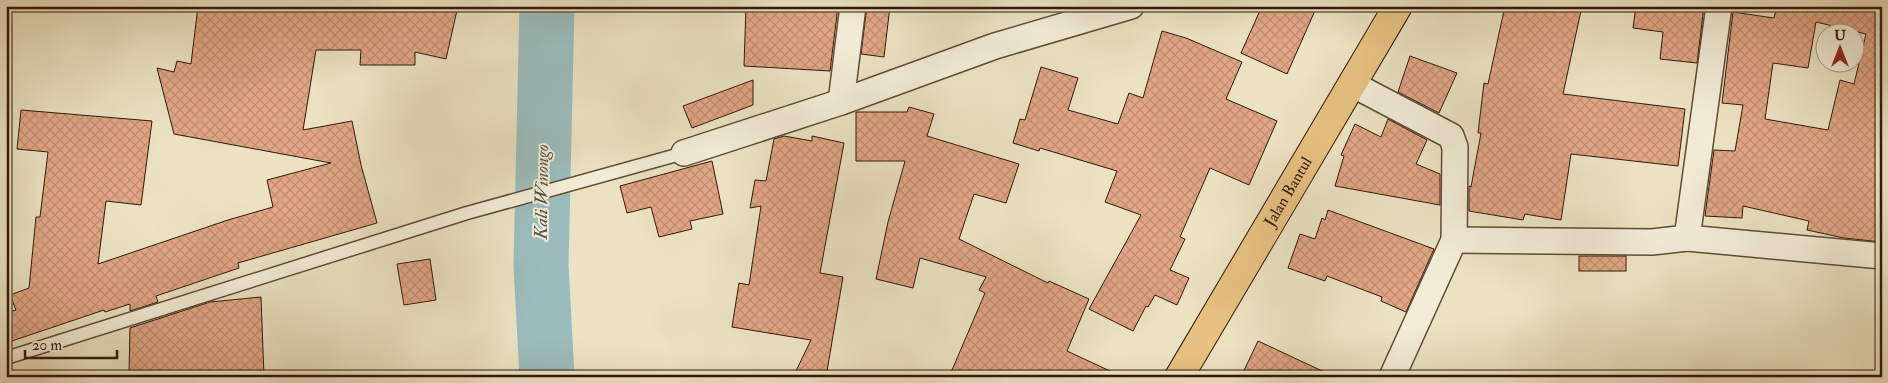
<svg xmlns="http://www.w3.org/2000/svg" width="1888" height="383" viewBox="0 0 1888 383" font-family="'IM FELL Double Pica',serif">
<style>
.lines{fill:none;stroke-linecap:round;stroke-linejoin:round}
.river{stroke:#9bbcbc;stroke-width:55}
.building{fill:url(#building-cross-hatch);stroke:#311908;fill-rule:evenodd}
.lane-casing{stroke:#604b36;stroke-width:15}
.street-casing{stroke:#604b36;stroke-width:28}
.primary-casing{stroke:#311908;stroke-width:30}
.lane{stroke:#f2ecd7;stroke-width:12}
.street{stroke:#f2ecd7;stroke-width:25}
.primary{stroke:#e6c181;stroke-width:28}
.labels{text-anchor:middle;dominant-baseline:central;stroke-width:4;stroke-linejoin:round;paint-order:stroke}
.street-label{font-size:16px;fill:#311908;stroke:#f2ecd7}
.water-label{font-size:18px;font-style:italic;fill:#565247;stroke:#f2ecd7}
</style>
<defs>
<pattern id="building-cross-hatch" width="8" height="8" patternUnits="userSpaceOnUse" patternTransform="scale(1.25)"><rect width="8" height="8" fill="#e1a685"/><path d="M0 0l8 8M0 8l8-8" fill="none" stroke="#c28e71"/></pattern>
</defs>
<rect width="100%" height="100%" fill="#ebe2c2"/>
<filter id="stains"><feTurbulence type="fractalNoise" baseFrequency=".004" numOctaves="4"/><feColorMatrix values="0 0 0 0 .2 0 0 0 0 .09 0 0 0 0 .02 0 0 0 .5 -.17"/></filter>
<radialGradient id="worn" r=".72"><stop offset=".6" stop-color="#630" stop-opacity="0"/><stop offset="1" stop-color="#630" stop-opacity=".3"/></radialGradient>
<g class="lines">
<!-- river -->
<polyline class="river" points="547,6 541,265 547,377"/>
</g>
<!-- building -->
<g class="building">
<polygon points="198,6 458,6 446,59 415,52 415,65 360,65 361,50 316,50 303,130 352,121 361,165 377,223 238,263 239,268 156,296 158,302 130,311 130,304 105,312 104,310 6,343 6,313 16,310 10,295 29,288 36,217 40,217 48,152 17,149 21,110 152,121 141,205 106,201 98,264 228,220 273,207 267,180 331,163 174,134 157,68 174,72 177,61 191,64"/>
<polygon points="746,6 838,6 830,71 744,66"/>
<polygon points="867,6 890,6 884,57 861,54"/>
<polygon points="1262,6 1317,6 1287,74 1241,53"/>
<polygon points="1505,6 1582,6 1563,94 1685,109 1678,166 1571,154 1561,220 1525,214 1523,220 1469,211 1469,186 1471,187 1481,133 1478,133 1484,83 1488,84"/>
<polygon points="1636,6 1704,6 1697,63 1660,59 1663,32 1633,28"/>
<path d="M1777 6H1882V242L1844 238 1807 230 1809 221 1743 206 1742 218 1705 216 1714 150 1735 151 1743 105 1722 103 1733 12 1774 18ZM1816 22 1866 34 1854 84 1840 80 1828 130 1765 119 1773 63 1808 68Z"/>
<polygon points="1162,31 1186,38 1242,62 1226,99 1277,121 1249,185 1210,168 1180,237 1185,239 1170,270 1189,278 1177,305 1155,295 1148,307 1146,306 1133,331 1089,309 1141,215 1105,202 1117,171 1040,148 1039,151 1013,143 1020,119 1025,120 1041,67 1078,78 1068,110 1118,124 1129,93 1143,98"/>
<polygon points="1410,56 1457,73 1439,113 1398,92"/>
<polygon points="753,80 753,105 692,128 683,106"/>
<polygon points="909,107 934,114 927,136 1019,164 1006,203 974,194 959,239 1048,283 1049,281 1089,299 1067,351 1123,377 949,377 985,293 979,290 986,277 920,258 913,288 876,279 888,222 905,161 856,161 856,112 907,112"/>
<polygon points="1388,119 1427,140 1416,164 1440,174 1440,205 1335,186 1344,156 1341,155 1355,124 1381,137"/>
<polygon points="784,136 812,141 812,136 844,143 820,273 843,277 826,377 793,377 811,340 732,327 739,283 749,285 761,206 750,208 755,180 766,181 774,139"/>
<polygon points="712,161 723,214 690,221 692,229 659,237 651,207 627,213 620,186"/>
<polygon points="1328,210 1434,249 1406,312 1381,301 1382,297 1327,276 1325,281 1288,268 1300,234 1315,239 1322,218 1325,220"/>
<rect x="1579" y="256" width="47" height="15"/>
<polygon points="430,259 436,300 404,305 397,264"/>
<polygon points="261,297 264,377 202,377 202,374 129,373 130,328 210,302"/>
<polygon points="1258,341 1335,377 1241,377"/>
</g>
<g class="lines">
<defs>
<polyline id="lane" points="6,358 467,213 684,153"/>
<g id="street">
<polyline points="1352,84 1451,136 1455,147 1454,240 1392,377"/>
<polyline points="841,102 853,6"/>
<polyline points="684,153 841,102 995,46 1131,6"/>
<polyline points="1687,238 1719,6"/>
<polyline points="1454,240 1652,242 1687,238 1882,256"/>
</g>
<g id="primary">
<path id="s1" d="M1179 377 1398 6"/>
</g>
</defs>
<!-- lane casing -->
<use href="#lane" class="lane-casing"/>
<!-- street casing -->
<use href="#street" class="street-casing"/>
<!-- primary casing -->
<use href="#primary" class="primary-casing"/>
<!-- lane -->
<use href="#lane" class="lane"/>
<!-- street -->
<use href="#street" class="street"/>
<!-- primary -->
<use href="#primary" class="primary"/>
</g>
<g class="labels">
<!-- street labels -->
<g class="street-label">
<text stroke="none"><textPath href="#s1" startOffset="215">Jalan Bantul</textPath></text>
</g>
<!-- water labels -->
<g class="water-label">
<text transform="translate(542 192) rotate(-89)">Kali Winongo</text>
</g>
</g>
<!-- margin -->
<rect width="1888" height="383" fill="none" stroke="#ebe2c2" stroke-width="25"/>
<rect x="8" y="8" width="1873" height="368" fill="none" stroke="#311908" stroke-width="2.5"/>
<rect x="12" y="12" width="1863" height="358" fill="none" stroke="#311908"/>
<!-- north arrow -->
<g transform="translate(1840 48)"><circle r="24" fill="#f2ecd7" stroke="#a59884"/>
<path d="M0-4L9 19L0 12L-9 19Z" fill="#8f2418"/>
<text y="-8" font-size="14" font-weight="bold" text-anchor="middle" fill="#311908">U</text>
</g>
<!-- scale -->
<path d="M25 350v8h92v-8" fill="none" stroke="#311908" stroke-width="2.5"/>
<text x="32" y="350" font-size="15" fill="#311908" stroke="#f2ecd7" stroke-width="4" paint-order="stroke">20 m</text>
<rect width="100%" height="100%" filter="url(#stains)"/>
<rect width="100%" height="100%" fill="url(#worn)"/>
</svg>
